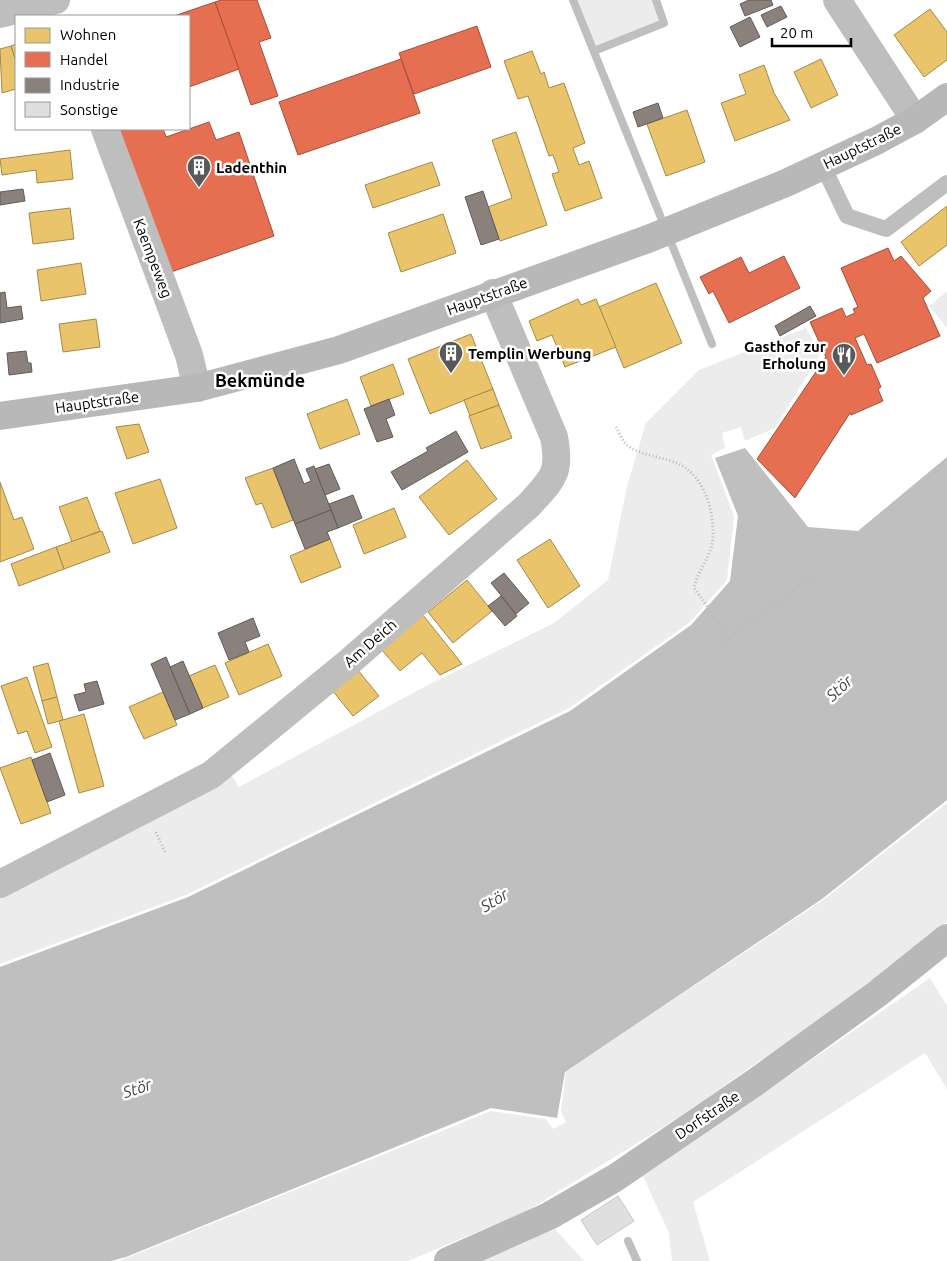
<svg xmlns="http://www.w3.org/2000/svg" width="947" height="1261" viewBox="0 0 947 1261" font-family="Ubuntu,sans-serif">
<style>
.green{fill:#ececec}
.water{fill:#bfbfbf}
.homes{fill:#e9c46a;stroke:#a3894a}
.shops{fill:#e76f51;stroke:#a24e39}
.industry{fill:#8a817c;stroke:#615a57}
.lines{fill:none;stroke-linecap:round;stroke-linejoin:round}
.stream{stroke:#bfbfbf;stroke-width:8}
.building{fill:#dfdfdf;stroke:#c7c7c7}
.path{stroke:#b9b9b9;stroke-width:3;stroke-dasharray:1 2.5;stroke-linecap:butt}
.lane{stroke:#bebebe;stroke-width:16}
.street{stroke:#bebebe;stroke-width:28}
.secondary{stroke:#b8b8b8;stroke-width:28}
.labels{text-anchor:middle;dominant-baseline:central;stroke-width:5;stroke-linejoin:round;paint-order:stroke}
.street-label{font-size:15px;fill:#000;stroke:#fff}
.poi-label{font-size:15px;font-weight:bold;fill:#000;stroke:#fff;text-anchor:start}
.water-label{font-size:16px;font-style:italic;fill:#444;stroke:#fff}
.quarter-label{font-size:18px;font-weight:bold;fill:#000;stroke:#fff}
</style>
<rect width="100%" height="100%" fill="#fff"/>
<!-- green -->
<g class="green">
<polygon points="575,0 653,0 661,21 594,48"/>
<polygon points="947,291 947,328 929,306"/>
<polygon points="806,328 820,354 775,428 745,441 741,427 722,433 725,448 711,455 734,516 727,580 689,623 569,708 186,895 0,964 0,894 230,772 239,787 426,686 554,623 608,580 627,486 646,423 699,370"/>
<polygon points="947,803 947,922 875,980 678,1118 525,1212 408,1261 119,1261 491,1111 546,1119 553,1129 566,1122 561,1111 566,1071 823,900"/>
<polygon points="930,978 947,1006 947,1089 925,1053 693,1202 710,1261 672,1261 669,1233 643,1176"/>
<polygon points="555,1229 584,1261 477,1261"/>
</g>
<!-- water -->
<polygon class="water" points="745,448 808,527 858,531 947,457 947,800 822,899 565,1072 557,1118 491,1108 126,1257 111,1261 0,1261 0,967 188,897 570,711 691,625 730,581 738,516 715,458"/>
<!-- homes -->
<g class="homes">
<polygon points="930,9 947,32 947,60 924,77 894,35"/>
<polygon points="16,44 16,62 11,46"/>
<polygon points="11,46 16,62 16,89 2,93 0,49"/>
<polygon points="532,51 541,74 544,72 549,88 564,83 585,143 573,148 579,165 589,161 602,198 565,211 552,174 559,172 553,155 549,156 528,96 518,99 504,61"/>
<polygon points="821,59 838,95 811,108 794,72"/>
<polygon points="764,65 774,93 790,120 735,141 721,103 746,94 739,75"/>
<polygon points="687,110 705,162 666,176 647,124"/>
<polygon points="516,132 547,225 500,241 488,207 512,198 492,140"/>
<polygon points="70,150 73,179 37,183 36,170 2,175 0,159"/>
<polygon points="432,162 440,185 373,208 365,185"/>
<polygon points="947,206 947,245 919,266 901,242"/>
<polygon points="70,208 74,239 33,244 29,213"/>
<polygon points="443,214 456,253 401,272 388,233"/>
<polygon points="81,263 86,294 41,301 37,270"/>
<polygon points="656,283 682,343 624,368 599,307"/>
<polygon points="578,299 581,305 596,299 616,347 565,367 552,335 537,341 529,321"/>
<polygon points="96,319 100,347 63,352 59,324"/>
<polygon points="471,334 493,389 430,414 408,359"/>
<polygon points="393,364 404,394 371,406 360,377"/>
<polygon points="493,389 499,405 470,416 464,400"/>
<polygon points="347,399 360,434 320,449 307,414"/>
<polygon points="499,405 512,438 481,449 469,416"/>
<polygon points="139,424 149,452 127,459 116,427"/>
<polygon points="467,460 497,499 449,535 419,497"/>
<polygon points="273,468 293,520 272,528 262,503 256,505 245,478"/>
<polygon points="160,479 177,528 133,544 115,493"/>
<polygon points="0,482 14,520 22,517 34,549 0,562"/>
<polygon points="87,497 100,531 72,542 59,507"/>
<polygon points="394,508 406,537 364,554 353,525"/>
<polygon points="102,531 110,552 64,569 56,547"/>
<polygon points="330,539 341,567 301,583 290,556"/>
<polygon points="550,539 580,586 548,608 517,560"/>
<polygon points="56,547 64,569 19,586 11,564"/>
<polygon points="467,580 492,611 453,643 428,612"/>
<polygon points="423,615 462,664 440,675 422,653 400,671 381,649"/>
<polygon points="268,644 282,676 239,695 225,663"/>
<polygon points="48,663 57,697 42,701 33,667"/>
<polygon points="215,665 229,697 203,708 189,676"/>
<polygon points="357,669 379,696 353,716 332,690"/>
<polygon points="27,677 52,747 35,753 27,731 18,734 1,686"/>
<polygon points="163,692 177,725 144,739 129,707"/>
<polygon points="57,697 63,720 48,724 42,701"/>
<polygon points="84,714 104,786 79,793 59,721"/>
<polygon points="31,757 51,813 21,824 0,768"/>
</g>
<!-- shops -->
<g class="shops">
<polygon points="221,0 257,0 271,38 259,42 278,96 251,105 215,2"/>
<polygon points="215,2 239,69 189,87 189,16 174,16"/>
<polygon points="477,26 491,67 414,94 399,53"/>
<polygon points="401,59 420,113 298,155 279,102"/>
<polygon points="209,122 216,140 239,132 274,236 168,273 119,129 163,129 166,137"/>
<polygon points="888,248 894,261 901,256 931,291 923,298 940,336 877,363 864,334 855,338 867,365 871,364 881,387 878,389 883,401 851,415 850,413 795,498 757,459 826,357 810,322 842,308 846,317 855,313 853,309 858,307 841,268"/>
<polygon points="784,256 800,288 729,323 713,291 709,294 700,277 741,257 749,273"/>
</g>
<!-- industry -->
<g class="industry">
<polygon points="749,0 771,0 773,5 745,16 740,4"/>
<polygon points="781,6 787,17 767,27 761,15"/>
<polygon points="750,17 760,37 740,47 730,27"/>
<polygon points="658,103 663,118 638,127 633,112"/>
<polygon points="23,189 25,201 0,205 0,192"/>
<polygon points="483,191 499,239 481,245 465,197"/>
<polygon points="5,292 7,308 21,306 23,319 0,323 0,293"/>
<polygon points="810,306 816,316 780,336 775,326"/>
<polygon points="26,351 28,363 31,363 32,372 9,375 7,353"/>
<polygon points="389,399 395,415 386,419 393,437 377,442 364,409"/>
<polygon points="456,431 468,452 402,490 391,472 428,451 426,448"/>
<polygon points="294,459 304,484 311,481 306,469 314,466 331,510 295,524 273,468"/>
<polygon points="329,464 340,489 325,495 315,469"/>
<polygon points="353,495 362,518 338,528 329,504"/>
<polygon points="331,510 338,528 327,532 330,539 305,549 295,524"/>
<polygon points="504,573 529,603 516,614 491,583"/>
<polygon points="501,596 517,616 505,626 488,606"/>
<polygon points="253,618 260,636 245,642 249,652 229,660 218,633"/>
<polygon points="166,657 190,714 175,720 151,664"/>
<polygon points="183,661 203,708 190,714 170,667"/>
<polygon points="97,681 104,704 79,711 74,695 86,692 84,684"/>
<polygon points="50,753 65,795 47,802 32,760"/>
</g>
<g class="lines">
<!-- stream -->
<g class="stream">
<polyline points="573,0 712,344"/>
<polyline points="594,51 664,23 656,0"/>
<polyline points="628,1241 637,1261"/>
</g>
</g>
<!-- building -->
<polygon class="building" points="618,1196 634,1221 597,1245 581,1220"/>
<g class="lines">
<!-- path -->
<g class="path">
<path d="M616 427C619 432 623 442 628 446 643 456 664 457 679 464 705 477 714 511 713 538 712 556 697 571 694 588L729 637"/>
<polyline points="717,647 817,573"/>
<polyline points="156,832 165,852"/>
</g>
<!-- lane -->
<polyline class="lane" points="823,166 847,216 886,229 947,183"/>
<!-- street -->
<g class="street">
<polyline points="837,0 915,120"/>
<polyline points="0,14 56,0"/>
<polyline points="105,129 189,355 197,388"/>
<path d="M0 884 211 775 349 662 529 505C553 478 561 474 554 437L493 293"/>
</g>
<!-- secondary -->
<g class="secondary">
<polyline points="0,416 197,388 339,350 648,239 786,183 876,141 915,120 947,97"/>
<polyline points="448,1261 549,1216 615,1178 757,1081 877,994 947,938"/>
</g>
</g>
<!-- icons -->
<defs>
<symbol id="building-pin" viewBox="-11 -11 22 30"><path d="M0 17L-7.5 6A9.5 9.5 0 1 1 7.5 6Z" fill="#595959" stroke="#fff"/><path d="M-4-6H4V6H1V3H-1V6H-4ZM-2.5-4.3h1.7v1.8h-1.7ZM.8-4.3h1.7v1.8H.8ZM-2.5-1h1.7V.8h-1.7ZM.8-1h1.7V.8H.8Z" fill="#fff"/></symbol>
<symbol id="restaurant-pin" viewBox="-11 -11 22 30"><path d="M0 17L-7.5 6A9.5 9.5 0 1 1 7.5 6Z" fill="#595959" stroke="#fff"/><path d="M-5-6h1v4h1v-4h1v4h1v-4h1v5L-1.5 .5V6h-2V.5L-5-1ZM5-6V6H3V1.5H1.5Q1.5-4 5-6Z" fill="#fff"/></symbol>
</defs>
<g fill-rule="evenodd">
<use href="#building-pin" x="185" y="153" width="28" height="38"/>
<use href="#building-pin" x="437" y="339" width="28" height="38"/>
<use href="#restaurant-pin" x="830" y="341" width="28" height="38"/>
</g>
<g class="labels">
<!-- street labels -->
<g class="street-label">
<text transform="translate(862 146) rotate(-26)">Hauptstraße</text>
<text transform="translate(153 258) rotate(69)">Kaempeweg</text>
<text transform="translate(487 296) rotate(-20)">Hauptstraße</text>
<text transform="translate(97 402) rotate(-8)">Hauptstraße</text>
<text transform="translate(370 643) rotate(-41)">Am Deich</text>
<text transform="translate(707 1115) rotate(-34)">Dorfstraße</text>
</g>
<!-- poi labels -->
<g class="poi-label">
<text x="216" y="167">Ladenthin</text>
<text x="826" y="346" text-anchor="end">Gasthof zur<tspan x="826" dy="17">Erholung</tspan></text>
<text x="468" y="353">Templin Werbung</text>
</g>
<!-- water labels -->
<g class="water-label">
<text transform="translate(839 688) rotate(-43)">Stör</text>
<text transform="translate(494 900) rotate(-31)">Stör</text>
<text transform="translate(137 1088) rotate(-18)">Stör</text>
</g>
<!-- quarter labels -->
<g class="quarter-label">
<text x="260" y="380">Bekmünde</text>
</g>
</g>
<!-- legend -->
<rect x="15" y="15" width="175" height="115" fill="#ffffff" stroke="#999999"/>
<rect x="25" y="28" width="25" height="15" fill="#e9c46a" stroke="#999999"/>
<text x="60" y="40" font-size="15" fill="#000000">Wohnen</text>
<rect x="25" y="52" width="25" height="15" fill="#e76f51" stroke="#999999"/>
<text x="60" y="65" font-size="15" fill="#000000">Handel</text>
<rect x="25" y="78" width="25" height="15" fill="#8a817c" stroke="#999999"/>
<text x="60" y="90" font-size="15" fill="#000000">Industrie</text>
<rect x="25" y="102" width="25" height="15" fill="#dfdfdf" stroke="#999999"/>
<text x="60" y="115" font-size="15" fill="#000000">Sonstige</text>
<!-- scale -->
<path d="M772 38v8h79v-8" fill="none" stroke="#000000" stroke-width="2.5"/>
<text x="780" y="38" font-size="15" fill="#000000" stroke="#ffffff" stroke-width="4" paint-order="stroke">20 m</text>
</svg>
